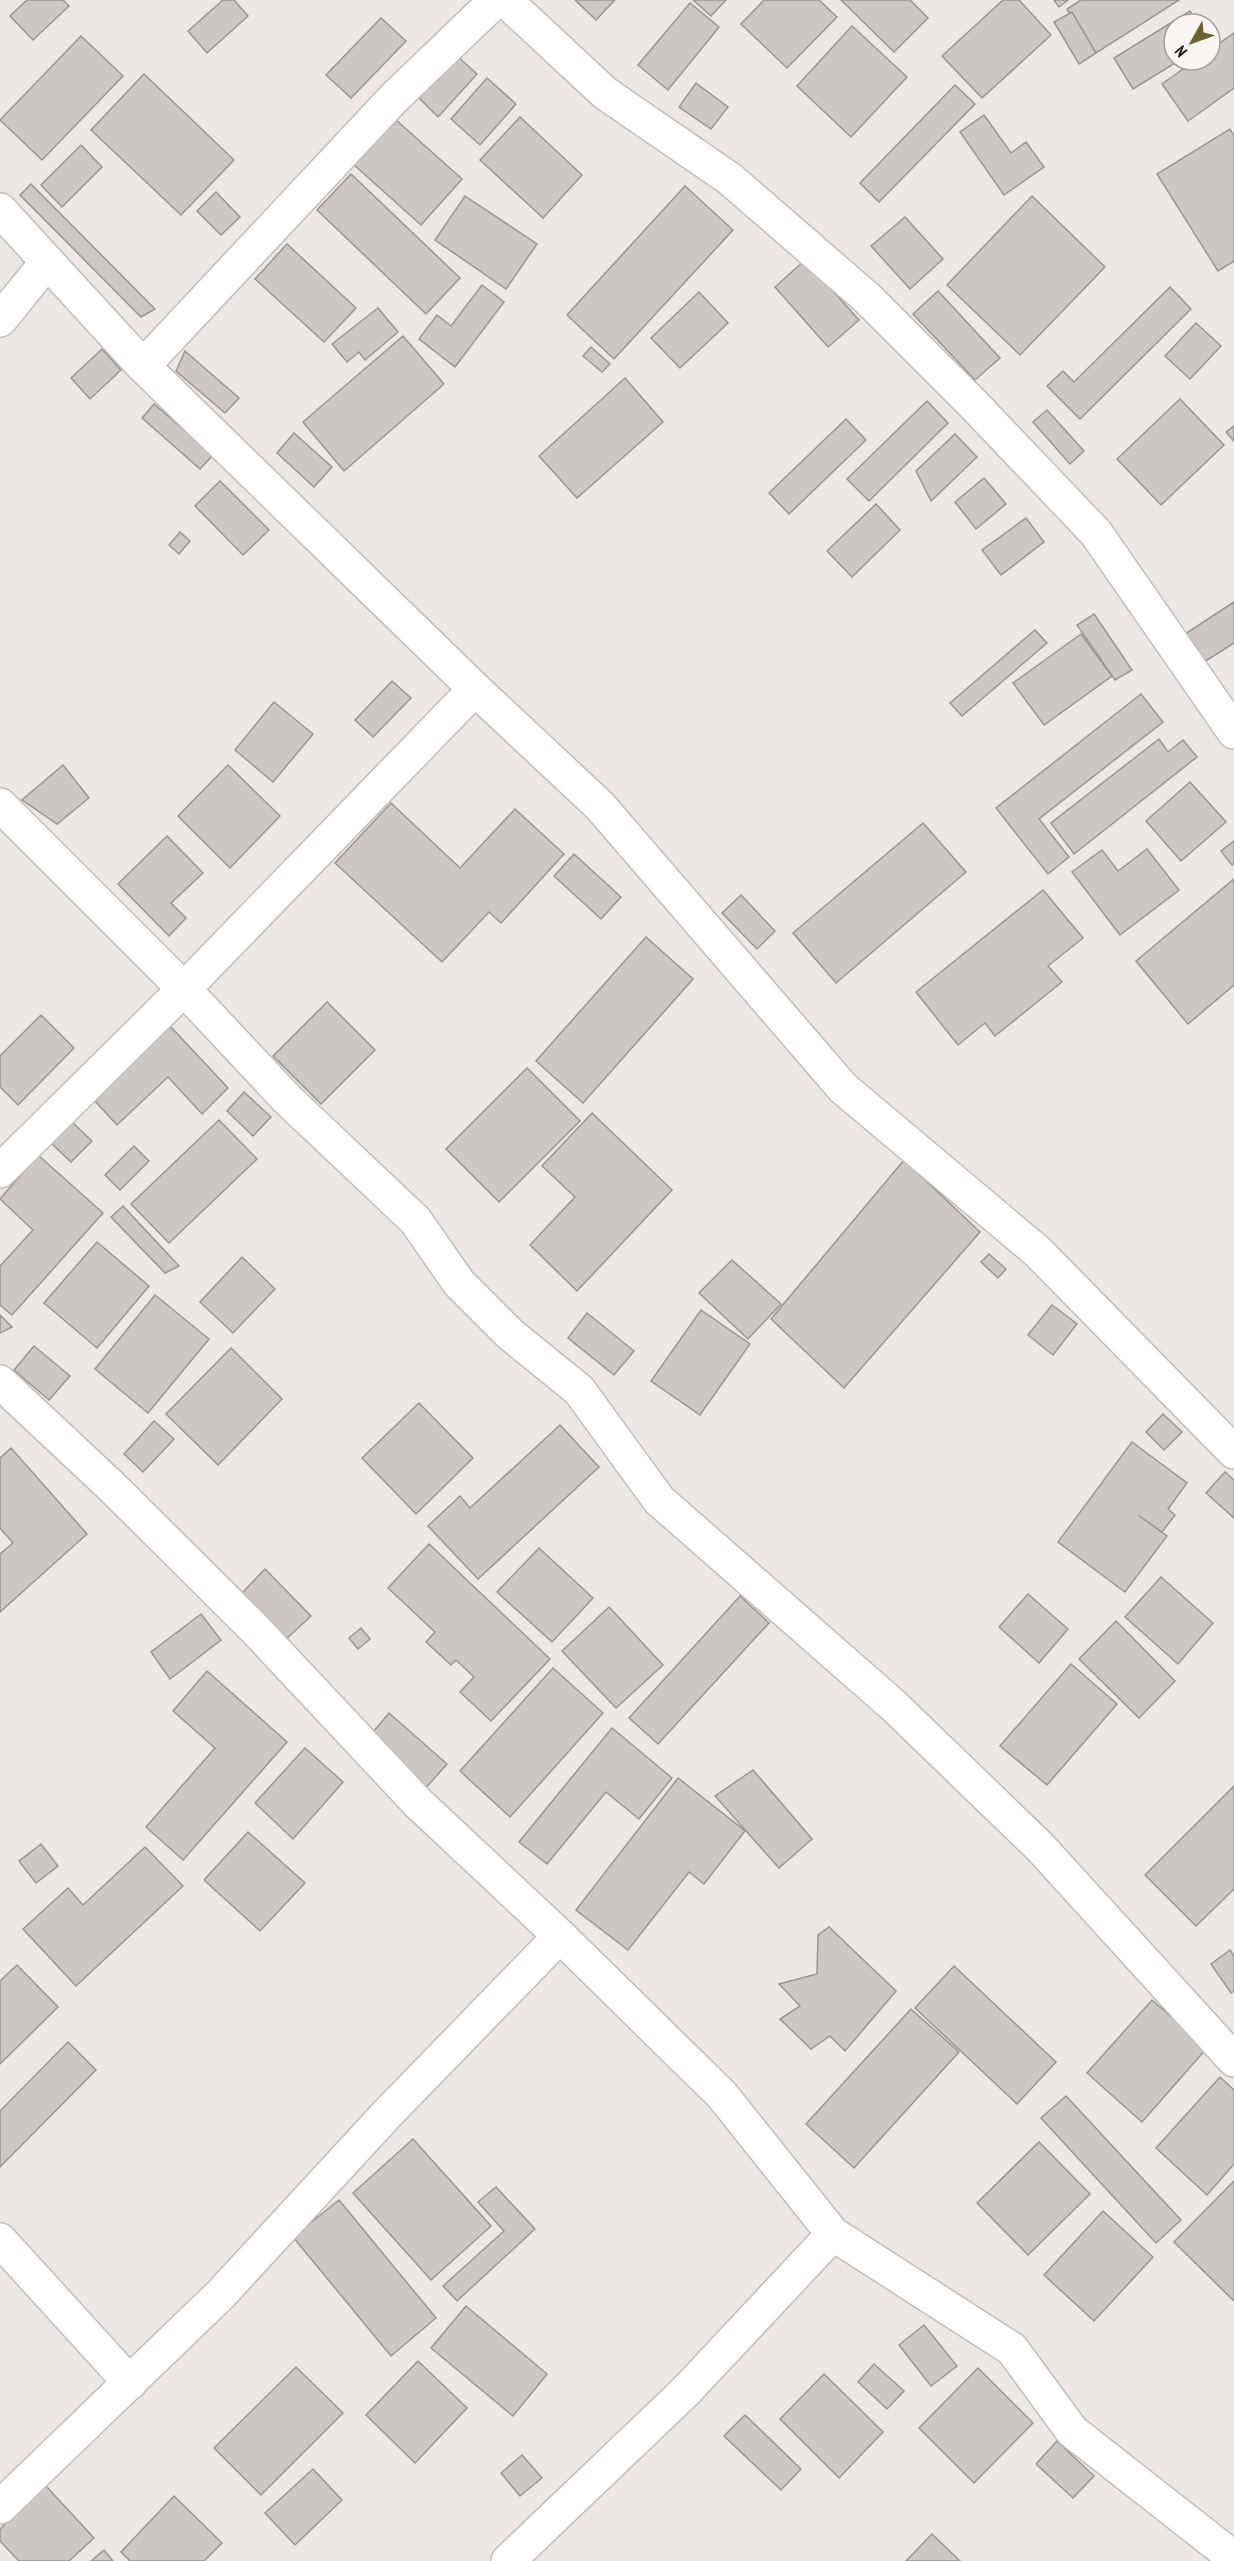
<svg xmlns="http://www.w3.org/2000/svg" width="1234" height="2561" viewBox="0 0 1234 2561" font-family="'PT Sans Narrow',sans-serif">
<style>
.building{fill:#cdc8c6;stroke:#999593;stroke-width:1.5}
.lines{fill:none;stroke-linecap:round;stroke-linejoin:round}
.minor-casing{stroke:#c1bdba;stroke-width:36}
.minor{stroke:#fff;stroke-width:33}
</style>
<rect width="100%" height="100%" fill="#ede8e5"/>
<!-- building -->
<g class="building">
<polygon points="27,0 63,0 69,6 33,40 10,16"/>
<polygon points="223,0 234,0 248,16 207,53 188,31"/>
<polygon points="575,0 615,0 596,20"/>
<polygon points="693,0 726,0 711,16"/>
<polygon points="764,0 819,0 837,17 787,68 741,24"/>
<polygon points="841,0 910,0 928,18 894,52"/>
<polygon points="1003,0 1019,0 1051,35 982,98 942,56"/>
<polygon points="1054,0 1068,0 1059,7"/>
<polygon points="1081,0 1179,0 1096,53 1067,9"/>
<polygon points="690,3 719,27 668,90 638,65"/>
<polygon points="1190,11 1198,24 1174,24 1174,60 1180,60 1133,89 1114,58"/>
<polygon points="1072,12 1096,53 1079,64 1054,22"/>
<polygon points="381,18 406,41 351,98 326,75"/>
<polygon points="852,26 907,77 851,137 797,86"/>
<polygon points="1234,33 1234,88 1188,121 1162,84 1196,60 1210,60 1210,50"/>
<polygon points="81,36 123,76 42,160 0,120"/>
<polygon points="456,55 477,74 438,117 418,97"/>
<polygon points="144,74 234,160 181,215 91,130"/>
<polygon points="487,78 516,104 480,145 451,119"/>
<polygon points="696,83 728,107 711,129 679,107"/>
<polygon points="955,85 975,104 879,202 860,183"/>
<polygon points="984,115 1011,153 1026,142 1044,167 1004,195 960,132"/>
<polygon points="520,117 582,175 543,218 480,160"/>
<polygon points="395,119 462,179 421,225 353,164"/>
<polygon points="1230,129 1234,136 1234,261 1218,271 1157,174"/>
<polygon points="81,145 102,167 62,207 41,185"/>
<polygon points="351,174 460,278 426,314 317,210"/>
<polygon points="31,184 155,309 141,317 20,195"/>
<polygon points="685,186 733,230 614,359 567,315"/>
<polygon points="216,192 240,217 221,235 197,211"/>
<polygon points="465,196 537,244 506,289 435,240"/>
<polygon points="1032,196 1105,267 1020,355 947,285"/>
<polygon points="905,217 943,259 910,289 871,246"/>
<polygon points="287,244 356,308 324,342 255,279"/>
<polygon points="805,260 859,320 828,347 775,287"/>
<polygon points="482,285 504,302 455,367 419,339 437,315 451,326"/>
<polygon points="1170,287 1191,309 1080,419 1047,386 1063,371 1074,382"/>
<polygon points="938,291 1000,358 975,380 913,314"/>
<polygon points="699,292 728,323 680,368 651,338"/>
<polygon points="378,308 398,332 365,360 359,352 347,362 332,344"/>
<polygon points="1196,323 1221,346 1190,379 1165,356"/>
<polygon points="403,336 444,384 344,471 303,422"/>
<polygon points="591,347 610,364 602,372 583,356"/>
<polygon points="102,349 121,370 90,399 71,378"/>
<polygon points="185,351 239,398 225,413 176,371"/>
<polygon points="625,378 663,422 577,498 539,456"/>
<polygon points="1180,399 1224,445 1161,505 1117,459"/>
<polygon points="927,401 948,423 869,501 847,479"/>
<polygon points="154,404 213,455 200,469 142,418"/>
<polygon points="1047,410 1084,451 1070,464 1033,422"/>
<polygon points="846,419 866,440 789,514 769,493"/>
<polygon points="1234,426 1234,441 1226,432"/>
<polygon points="294,433 332,467 314,487 277,453"/>
<polygon points="955,434 977,457 931,501 916,471"/>
<polygon points="984,478 1006,504 976,529 955,502"/>
<polygon points="220,481 269,530 243,555 195,506"/>
<polygon points="876,504 900,530 852,577 827,551"/>
<polygon points="1026,518 1044,542 1001,575 982,550"/>
<polygon points="180,532 190,541 179,554 169,545"/>
<polygon points="1234,602 1234,643 1201,664 1182,636"/>
<polygon points="1094,614 1132,670 1115,680 1077,625"/>
<polygon points="1035,630 1047,643 962,716 950,703"/>
<polygon points="1081,634 1112,676 1044,725 1013,683"/>
<polygon points="392,681 411,698 373,737 355,720"/>
<polygon points="1141,694 1163,722 1039,819 1069,857 1048,874 996,808"/>
<polygon points="274,702 313,734 273,782 235,750"/>
<polygon points="1159,739 1168,752 1183,740 1197,757 1074,854 1051,823"/>
<polygon points="63,765 89,798 57,824 22,800"/>
<polygon points="228,765 280,816 230,868 178,816"/>
<polygon points="1190,782 1226,822 1181,861 1146,821"/>
<polygon points="391,803 460,868 515,809 564,854 501,923 489,912 442,962 335,863"/>
<polygon points="923,823 966,872 836,983 793,933"/>
<polygon points="167,836 203,873 171,903 186,918 169,936 118,884"/>
<polygon points="1234,841 1234,863 1232,865 1221,851"/>
<polygon points="1147,849 1179,890 1120,935 1072,872 1102,850 1118,871"/>
<polygon points="574,854 621,897 601,919 554,876"/>
<polygon points="1234,879 1234,985 1188,1024 1136,961"/>
<polygon points="1043,890 1083,938 1048,966 1062,982 995,1036 985,1023 958,1045 916,992"/>
<polygon points="741,895 775,931 757,949 722,913"/>
<polygon points="646,937 693,979 583,1103 536,1061"/>
<polygon points="327,1002 375,1050 321,1104 273,1056"/>
<polygon points="41,1015 74,1048 18,1105 0,1087 0,1056"/>
<polygon points="170,1026 228,1088 202,1114 168,1077 117,1125 93,1099"/>
<polygon points="527,1068 580,1121 499,1202 446,1149"/>
<polygon points="244,1092 271,1117 253,1136 227,1111"/>
<polygon points="592,1113 672,1190 577,1291 530,1245 575,1197 542,1166"/>
<polygon points="219,1120 257,1159 169,1243 131,1204"/>
<polygon points="72,1122 92,1141 71,1162 51,1143"/>
<polygon points="134,1146 149,1161 120,1190 105,1175"/>
<polygon points="38,1155 103,1213 12,1315 0,1305 0,1266 33,1230 0,1199"/>
<polygon points="904,1160 980,1232 844,1388 771,1319"/>
<polygon points="123,1206 179,1266 165,1273 111,1217"/>
<polygon points="97,1242 149,1286 97,1348 44,1303"/>
<polygon points="989,1254 1006,1269 998,1278 981,1262"/>
<polygon points="242,1257 275,1289 233,1333 200,1302"/>
<polygon points="732,1260 781,1304 748,1339 699,1293"/>
<polygon points="155,1295 209,1339 148,1413 95,1369"/>
<polygon points="1052,1305 1077,1324 1053,1355 1028,1335"/>
<polygon points="701,1310 750,1344 700,1415 651,1381"/>
<polygon points="587,1313 634,1351 614,1375 568,1338"/>
<polygon points="0,1315 12,1327 0,1333"/>
<polygon points="34,1346 70,1376 49,1400 14,1370"/>
<polygon points="231,1348 282,1399 218,1465 166,1414"/>
<polygon points="419,1403 473,1458 416,1514 362,1458"/>
<polygon points="1163,1414 1182,1432 1164,1450 1146,1432"/>
<polygon points="154,1421 174,1439 143,1472 124,1454"/>
<polygon points="560,1425 599,1467 478,1579 428,1526 460,1496 470,1508"/>
<polygon points="1132,1442 1187,1483 1168,1509 1175,1515 1162,1532 1138,1515 1167,1536 1125,1592 1058,1542"/>
<polygon points="11,1448 87,1534 0,1612 0,1554 13,1543 0,1528 0,1458"/>
<polygon points="1225,1472 1234,1480 1234,1518 1206,1493"/>
<polygon points="429,1544 550,1659 491,1721 460,1692 474,1677 456,1660 451,1665 426,1642 435,1632 388,1588"/>
<polygon points="539,1548 593,1598 552,1642 497,1592"/>
<polygon points="265,1569 311,1616 284,1641 240,1595"/>
<polygon points="1161,1577 1213,1623 1178,1664 1125,1617"/>
<polygon points="1028,1594 1068,1629 1039,1663 999,1627"/>
<polygon points="740,1596 769,1623 658,1744 629,1718"/>
<polygon points="609,1607 663,1665 616,1708 562,1651"/>
<polygon points="201,1614 221,1640 170,1679 151,1652"/>
<polygon points="1116,1621 1175,1681 1139,1718 1079,1659"/>
<polygon points="361,1628 370,1639 358,1649 349,1638"/>
<polygon points="1071,1664 1117,1704 1047,1785 1000,1746"/>
<polygon points="553,1668 603,1713 510,1817 460,1771"/>
<polygon points="207,1671 287,1742 183,1860 146,1827 215,1748 173,1711"/>
<polygon points="389,1713 447,1764 425,1789 368,1738"/>
<polygon points="612,1728 672,1778 639,1819 606,1792 547,1864 519,1842"/>
<polygon points="305,1748 343,1782 293,1839 255,1803"/>
<polygon points="753,1770 812,1839 779,1868 715,1796"/>
<polygon points="678,1778 745,1831 704,1884 689,1872 628,1950 576,1910"/>
<polygon points="1234,1786 1234,1889 1196,1926 1145,1875"/>
<polygon points="248,1832 305,1883 260,1931 204,1880"/>
<polygon points="41,1844 58,1866 36,1883 19,1861"/>
<polygon points="145,1847 183,1886 76,1986 23,1929 68,1888 83,1905"/>
<polygon points="829,1927 896,1991 845,2051 830,2036 811,2049 780,2019 800,2006 779,1984 817,1974 818,1935"/>
<polygon points="1230,1950 1234,1956 1234,1991 1231,1993 1211,1964"/>
<polygon points="17,1965 58,2007 0,2064 0,1981"/>
<polygon points="954,1966 1056,2062 1017,2104 915,2008"/>
<polygon points="1152,2000 1207,2048 1142,2122 1087,2073"/>
<polygon points="911,2009 959,2052 854,2168 806,2124"/>
<polygon points="68,2042 96,2070 0,2167 0,2111"/>
<polygon points="1220,2077 1234,2090 1234,2164 1207,2195 1156,2148"/>
<polygon points="1066,2096 1181,2220 1156,2243 1041,2118"/>
<polygon points="413,2139 491,2226 431,2280 353,2193"/>
<polygon points="1039,2142 1090,2194 1028,2255 977,2203"/>
<polygon points="1234,2181 1234,2301 1174,2242"/>
<polygon points="496,2187 535,2229 457,2301 443,2286 504,2231 478,2202"/>
<polygon points="339,2200 436,2318 391,2356 293,2237"/>
<polygon points="1103,2211 1153,2257 1094,2321 1044,2275"/>
<polygon points="466,2306 547,2374 513,2416 431,2348"/>
<polygon points="924,2325 957,2366 931,2386 899,2345"/>
<polygon points="418,2361 467,2408 415,2463 366,2415"/>
<polygon points="874,2364 904,2391 887,2409 858,2382"/>
<polygon points="296,2367 343,2413 261,2495 214,2448"/>
<polygon points="978,2368 1033,2423 974,2483 919,2428"/>
<polygon points="824,2374 883,2432 839,2478 780,2419"/>
<polygon points="745,2415 801,2469 781,2490 724,2436"/>
<polygon points="1057,2441 1094,2476 1073,2498 1036,2464"/>
<polygon points="522,2455 542,2478 520,2496 501,2473"/>
<polygon points="313,2469 342,2500 295,2545 265,2513"/>
<polygon points="46,2486 94,2538 69,2561 19,2561 0,2541 0,2529"/>
<polygon points="174,2496 222,2543 204,2561 130,2561 121,2552"/>
<polygon points="932,2534 960,2561 906,2561"/>
<polygon points="104,2550 113,2561 91,2561"/>
</g>
<g class="lines">
<defs>
<g id="minor">
<polyline points="505,0 605,93 730,179 866,297 976,407 1096,533 1234,732"/>
<polyline points="0,210 143,366 475,689 600,806 843,1088 1038,1252 1234,1452"/>
<polyline points="0,320 47,262"/>
<polyline points="143,366 394,98 496,0"/>
<polyline points="0,805 184,989 287,1099 415,1220 459,1283 510,1334 579,1390 659,1500 894,1706 1040,1847 1234,2060"/>
<polyline points="0,1171 184,989 475,689"/>
<polyline points="0,1382 111,1486 253,1627 418,1803 560,1936 722,2095 833,2234 1012,2349 1072,2431 1234,2558"/>
<polyline points="0,2240 130,2383"/>
<polyline points="0,2507 221,2294 387,2114 560,1936"/>
<polyline points="508,2561 686,2391 833,2234"/>
</g>
</defs>
<!-- minor casing -->
<use href="#minor" class="minor-casing"/>
<!-- minor -->
<use href="#minor" class="minor"/>
</g>
<!-- north arrow -->
<g transform="translate(1192 42) rotate(230)"><circle r="28" fill="#faf5f3" stroke="#a19e9c" stroke-width="1.5"/>
<path d="M0-4.5L10 22L0 15L-10 22Z" fill="#6b612e"/>
<text y="-9" font-size="16" font-weight="bold" text-anchor="middle" fill="#1c1b1a">N</text>
</g>
</svg>
